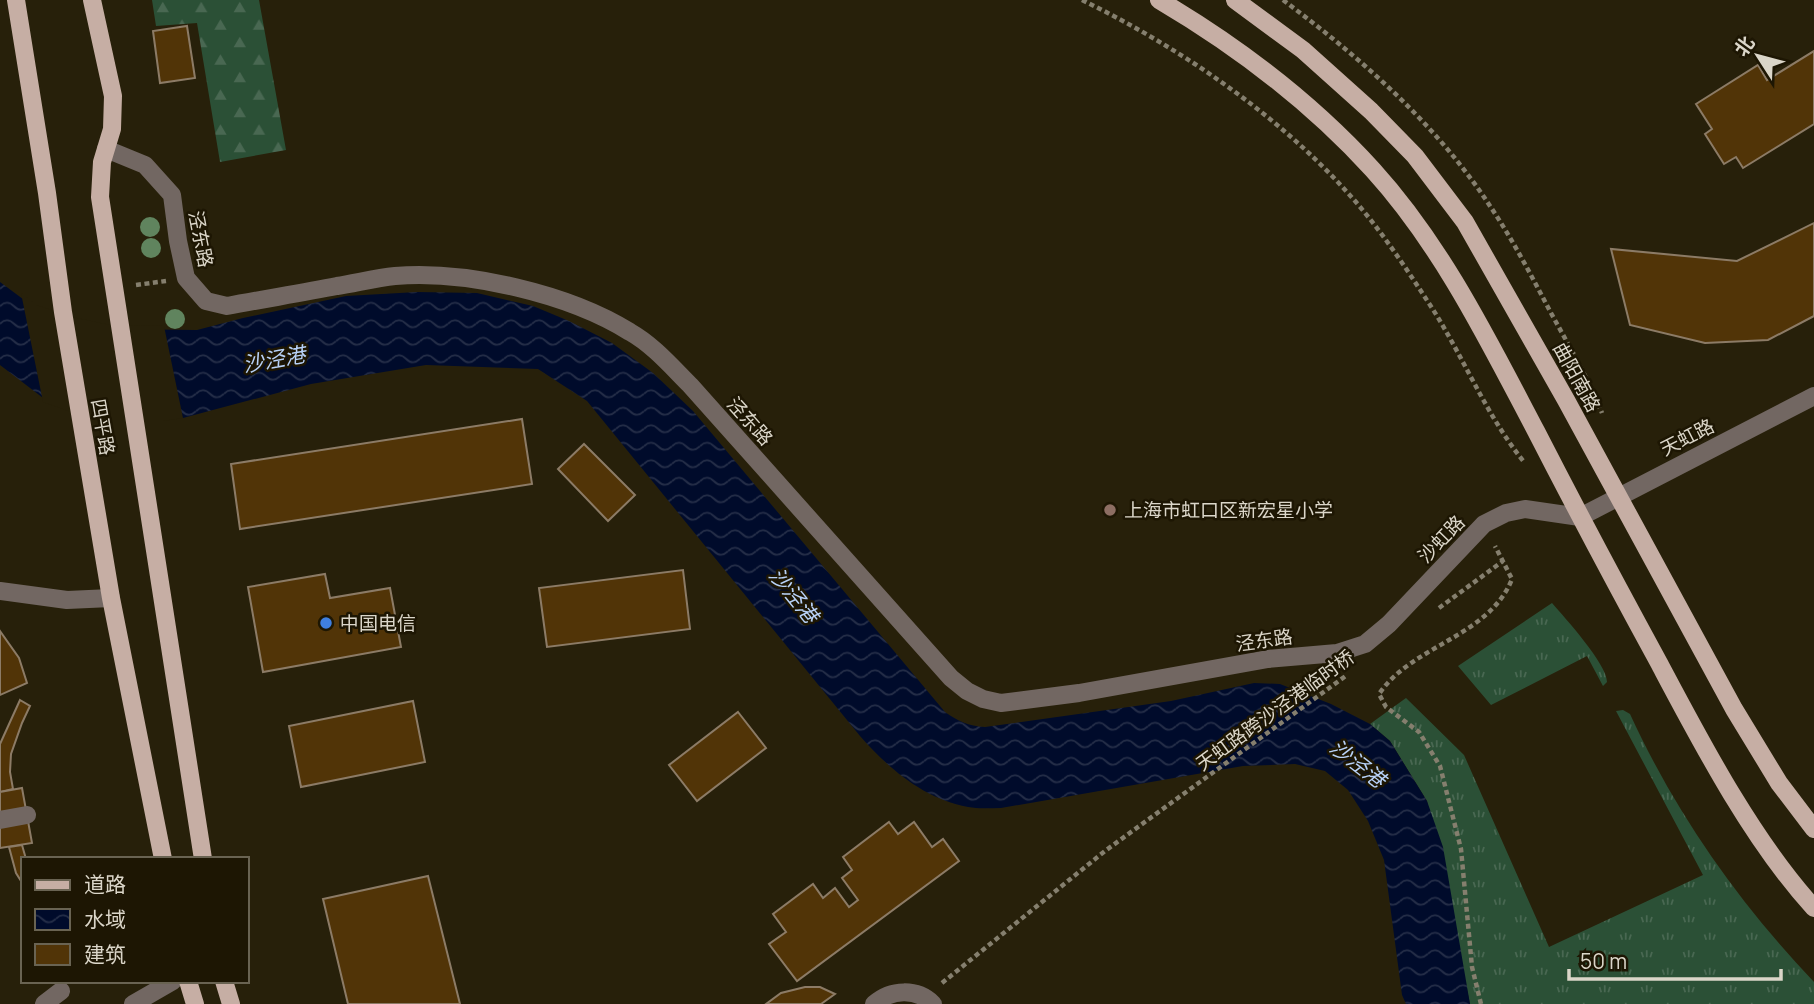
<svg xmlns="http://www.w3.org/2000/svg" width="1814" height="1004" viewBox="0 0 1814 1004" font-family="Manrope,'Noto Sans SC',sans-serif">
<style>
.grass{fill:url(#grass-tufts)}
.forest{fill:url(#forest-firs)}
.water{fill:url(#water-waves)}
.pier{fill:#27200a}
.building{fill:#513407;stroke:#8c7b66;stroke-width:2}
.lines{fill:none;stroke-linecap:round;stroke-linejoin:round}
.path{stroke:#857f6e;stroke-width:4.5;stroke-dasharray:5 3.5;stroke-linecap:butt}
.minor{stroke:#726762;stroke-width:18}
.major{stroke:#c6aea4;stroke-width:18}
.tree{fill:#60845e}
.education-dot{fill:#8d6e63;stroke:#1d1603;stroke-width:2.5}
.shop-dot{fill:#3f7fe0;stroke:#1d1603;stroke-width:2.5}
.labels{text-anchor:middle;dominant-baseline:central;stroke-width:5;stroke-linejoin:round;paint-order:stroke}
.street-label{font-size:19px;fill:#dbd6c9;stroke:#1d1603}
.poi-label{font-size:19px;fill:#dbd6c9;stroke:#1d1603;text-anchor:start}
.water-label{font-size:21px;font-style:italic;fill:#b8d2f8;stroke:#1d1603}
</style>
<defs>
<pattern id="grass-tufts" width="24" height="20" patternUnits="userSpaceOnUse" patternTransform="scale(1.75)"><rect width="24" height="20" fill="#2b5036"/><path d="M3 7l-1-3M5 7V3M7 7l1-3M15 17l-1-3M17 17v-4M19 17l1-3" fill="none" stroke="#496852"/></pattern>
<pattern id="forest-firs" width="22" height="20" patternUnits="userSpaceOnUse" patternTransform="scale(1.75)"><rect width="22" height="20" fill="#2b5036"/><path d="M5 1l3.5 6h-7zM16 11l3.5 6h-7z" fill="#496852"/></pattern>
<pattern id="water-waves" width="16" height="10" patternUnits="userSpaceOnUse" patternTransform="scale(1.75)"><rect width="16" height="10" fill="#000b2b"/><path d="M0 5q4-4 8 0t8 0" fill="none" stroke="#252e48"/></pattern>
</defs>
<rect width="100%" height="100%" fill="#27200a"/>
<!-- grass -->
<g class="grass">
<path d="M1552 603C1565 618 1607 664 1607 682L1603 686 1587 656 1491 705 1458 666Z"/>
<path d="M1406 698 1464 755 1549 947 1703 875 1616 711 1623 710 1630 714C1676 814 1738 902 1814 982V1004H1470L1427 801 1390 741 1370 724Z"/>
</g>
<!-- forest -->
<polygon class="forest" points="152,0 259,0 286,150 220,162 197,23 156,26"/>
<!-- water -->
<path class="water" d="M0 282 35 308 110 329 197 330 243 318 346 296 417 292 477 293 533 306 569 321 612 343 653 373 693 411 945 712C958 721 968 726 985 727L1171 701 1254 683 1280 684 1331 704 1370 724 1390 741 1427 801 1443 847 1470 1004H1406L1402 995 1384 860 1368 821 1348 790 1325 771 1295 764 1243 766 1001 808C990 808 978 809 968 807 924 799 888 768 860 736L587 401 538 369 426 365 311 384 183 418H97L47 401 0 365Z"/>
<!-- pier -->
<polygon class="pier" points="21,293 36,305 77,318 110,325 164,326 183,418 163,421 97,421 43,402"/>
<!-- building -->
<g class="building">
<polygon points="187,26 195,78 160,83 153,31"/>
<polygon points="1814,51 1814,124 1743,168 1736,157 1724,164 1705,134 1712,129 1696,104 1758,65 1767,80"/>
<polygon points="1814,223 1814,316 1768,340 1705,343 1630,325 1611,249 1737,261"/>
<polygon points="522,419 532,484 240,529 231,464"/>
<polygon points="584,444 635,495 608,521 558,469"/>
<polygon points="683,570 690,629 547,647 539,588"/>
<polygon points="325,574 330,598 390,588 401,647 263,672 248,587"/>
<polygon points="0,631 19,658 27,683 0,695"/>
<polygon points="20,700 30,706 22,723 11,754 10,772 13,789 0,792 0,744"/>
<polygon points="413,701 425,762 301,787 289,726"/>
<polygon points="738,712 766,748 697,801 669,765"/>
<polygon points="22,788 32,843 0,848 0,792"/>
<polygon points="889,822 898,834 914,822 932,847 943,839 959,861 797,981 769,944 786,932 773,914 813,884 823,898 835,888 849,907 858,900 842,878 852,870 843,857"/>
<polygon points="22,845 26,859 23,859 23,884 16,873 9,847"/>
<polygon points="428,876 460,1004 348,1004 323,899"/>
<polygon points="805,987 820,987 835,994 821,1004 766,1004 781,993"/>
</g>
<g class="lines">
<!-- path -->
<g class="path">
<path d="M1082 0C1177 46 1276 113 1347 192 1379 227 1406 268 1432 308 1464 358 1486 415 1524 462"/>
<path d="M1283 0C1361 58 1437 125 1490 206 1513 240 1532 277 1551 313 1569 346 1588 378 1602 413"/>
<polyline points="136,285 166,281"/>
<polyline points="1439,608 1503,561"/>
<polyline points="942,983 1105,851 1347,675"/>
<path d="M1481 1004 1472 967 1461 849 1440 766 1419 732 1386 707 1379 694C1412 645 1489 637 1512 579L1495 546"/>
</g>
<!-- minor -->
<g class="minor">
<path d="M106 149 145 165 172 195 178 241 186 278 206 301 227 306C264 299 301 293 337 286 356 283 376 278 395 276 467 270 569 294 630 332 653 345 671 366 690 385L951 678 967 691 983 699 1001 703 1079 693 1268 659 1337 653 1365 644 1389 624 1484 524 1506 513 1525 509 1580 517 1814 396"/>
<polyline points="0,591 67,600 111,598"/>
<polyline points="0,820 27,815"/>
<polyline points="44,1004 61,991"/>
<polyline points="133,1004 173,981"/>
<path d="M874 1004C891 989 917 988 933 1004"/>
</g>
<!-- major -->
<g class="major">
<polyline points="16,0 47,193 63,312 111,598 163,859"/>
<polyline points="92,0 113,96 112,129 102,162 100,197 203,859"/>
<path d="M1159 0C1237 46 1312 103 1373 170 1442 246 1488 340 1536 431 1576 509 1617 586 1659 663 1702 744 1752 840 1814 908"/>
<polyline points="1235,0 1303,50 1371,111 1415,156 1465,222 1566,400 1734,709 1779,783 1814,829"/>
<polyline points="188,981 195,1004"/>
<polyline points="224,981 231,1004"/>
</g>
</g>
<!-- trees -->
<g class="tree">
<circle cx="150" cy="227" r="10"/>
<circle cx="151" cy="248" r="10"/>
<circle cx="175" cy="319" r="10"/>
</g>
<!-- markers -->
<circle class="education-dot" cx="1110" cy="510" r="7"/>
<circle class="shop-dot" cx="326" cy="623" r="7"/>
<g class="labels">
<!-- street labels -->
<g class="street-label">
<text transform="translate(201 239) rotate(79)">泾东路</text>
<text transform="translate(1577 377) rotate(61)">曲阳南路</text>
<text transform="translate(750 421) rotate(48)">泾东路</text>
<text transform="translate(103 427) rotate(80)">四平路</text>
<text transform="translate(1687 437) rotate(-27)">天虹路</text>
<text transform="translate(1441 539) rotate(-46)">沙虹路</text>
<text transform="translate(1264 640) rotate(-8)">泾东路</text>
<text transform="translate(1275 710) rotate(-36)">天虹路跨沙泾港临时桥</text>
</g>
<!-- poi labels -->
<g class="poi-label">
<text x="1124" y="510">上海市虹口区新宏星小学</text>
<text x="340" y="623">中国电信</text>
</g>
<!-- water labels -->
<g class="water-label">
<text transform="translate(274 359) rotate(-10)">沙泾港</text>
<text transform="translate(794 595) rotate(51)">沙泾港</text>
<text transform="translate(1358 763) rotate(38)">沙泾港</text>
</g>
</g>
<!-- legend -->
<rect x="21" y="857" width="228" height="126" fill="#1d1603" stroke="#696352" stroke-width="2"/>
<rect x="35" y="880" width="35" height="10" fill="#c6aea4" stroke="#696352" stroke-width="2"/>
<text x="84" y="892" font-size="21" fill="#dbd6c9">道路</text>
<rect x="35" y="909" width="35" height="21" fill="url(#water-waves)" stroke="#696352" stroke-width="2"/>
<text x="84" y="927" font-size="21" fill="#dbd6c9">水域</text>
<rect x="35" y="944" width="35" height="21" fill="#513407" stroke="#696352" stroke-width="2"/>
<text x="84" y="962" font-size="21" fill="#dbd6c9">建筑</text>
<!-- north arrow -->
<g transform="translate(1758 56) rotate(306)" stroke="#1d1603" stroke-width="5" paint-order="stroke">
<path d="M0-5L12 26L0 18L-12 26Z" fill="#dbd6c9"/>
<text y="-10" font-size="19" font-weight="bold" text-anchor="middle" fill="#dbd6c9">北</text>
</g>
<!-- scale -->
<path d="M1569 969v10h212v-10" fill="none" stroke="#dbd6c9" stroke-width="3.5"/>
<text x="1580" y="969" font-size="21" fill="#dbd6c9" stroke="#1d1603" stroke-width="5" paint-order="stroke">50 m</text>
</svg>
